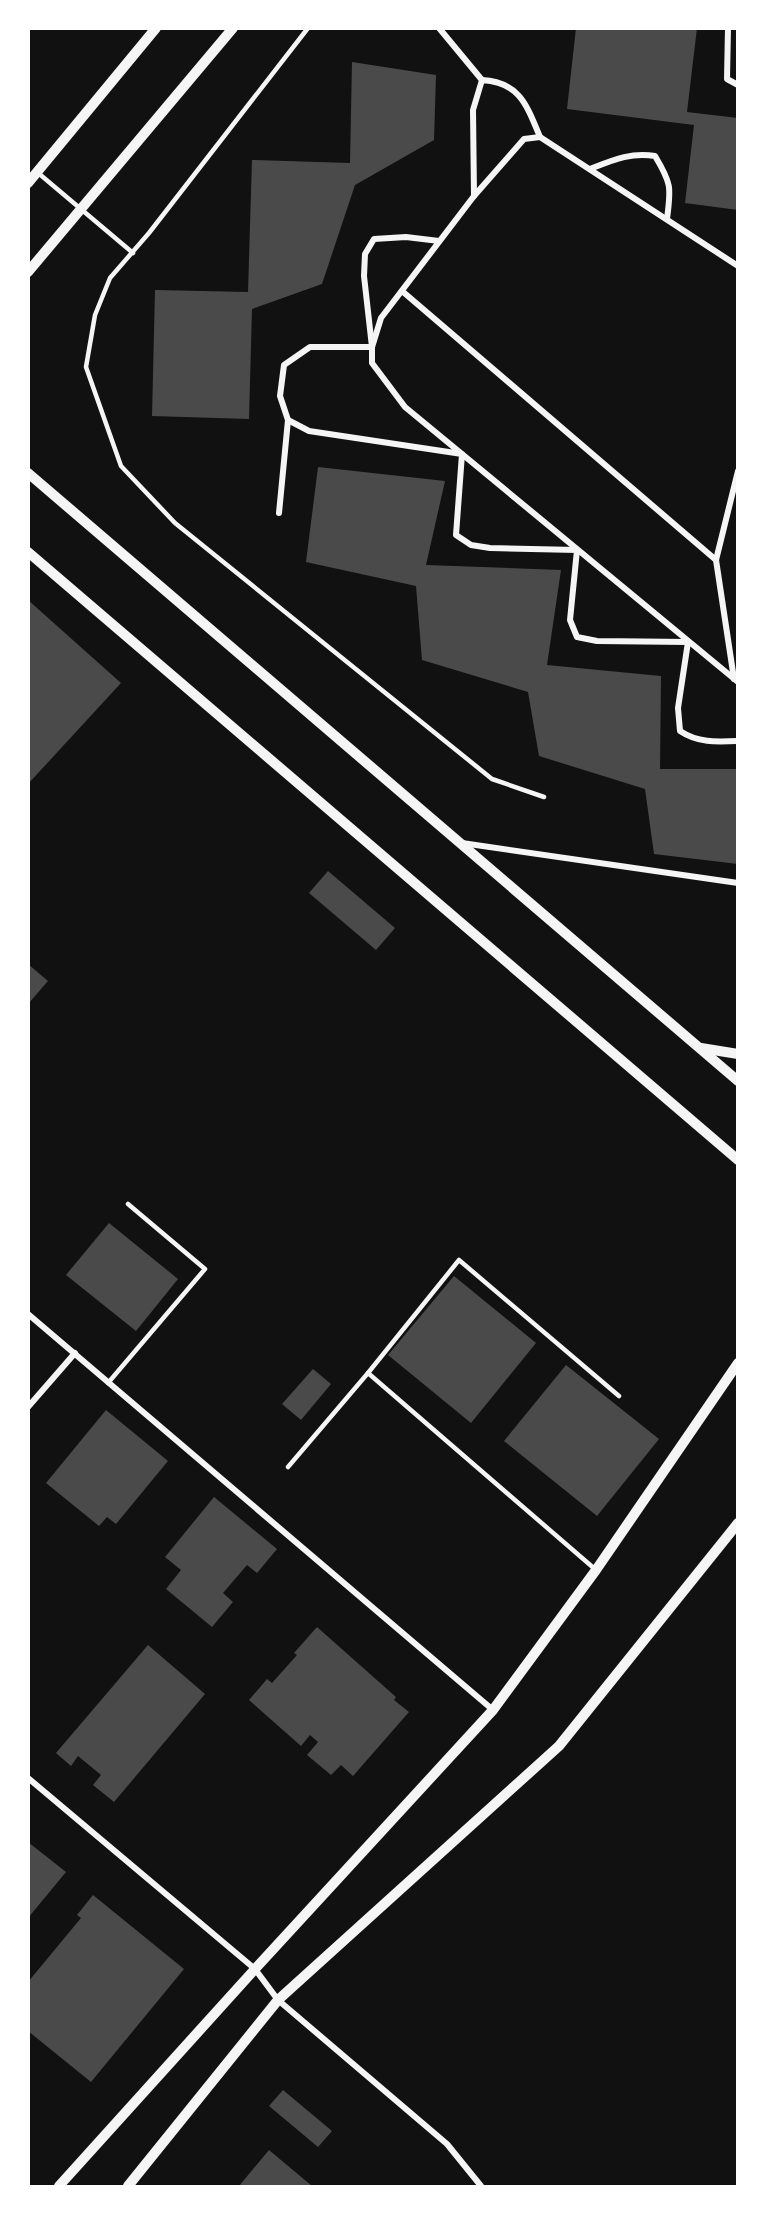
<svg xmlns="http://www.w3.org/2000/svg" width="766" height="2215" viewBox="0 0 766 2215" font-family="Manrope,sans-serif">
<style>
.building{fill:#4a4a4a}
.lines{fill:none;stroke-linecap:round;stroke-linejoin:round}
.service{stroke:#f5f5f5;stroke-width:4.5}
.minor{stroke:#f5f5f5;stroke-width:6}
.tertiary{stroke:#f5f5f5;stroke-width:10}
</style>
<rect width="100%" height="100%" fill="#111"/>
<!-- building -->
<g class="building">
<polygon points="576,28 697,28 687,112 738,118 738,210 685,203 694,125 567,109"/>
<polygon points="352,62 436,75 434,140 355,185 322,284 252,309 249,419 152,416 155,290 248,292 252,160 350,163"/>
<polygon points="318,467 445,481 426,565 561,570 547,665 661,676 660,769 738,769 738,864 654,854 645,789 539,756 528,692 422,660 416,586 306,562"/>
<polygon points="28,600 121,683 28,784"/>
<polygon points="328,871 395,928 376,950 309,893"/>
<polygon points="28,964 48,981 28,1004"/>
<polygon points="109,1223 178,1279 136,1331 66,1275"/>
<polygon points="454,1276 536,1343 471,1423 388,1355"/>
<polygon points="566,1365 659,1439 597,1516 504,1441"/>
<polygon points="313,1369 331,1384 301,1420 282,1404"/>
<polygon points="106,1410 168,1461 116,1524 107,1517 99,1526 46,1483"/>
<polygon points="214,1497 277,1549 257,1573 247,1565 223,1593 233,1602 212,1627 166,1589 181,1570 165,1557"/>
<polygon points="317,1627 396,1697 394,1700 409,1712 353,1776 341,1765 331,1775 307,1755 318,1742 310,1735 301,1746 249,1700 267,1679 272,1683 297,1655 294,1653"/>
<polygon points="148,1645 205,1694 114,1802 93,1785 101,1775 78,1756 71,1766 56,1753"/>
<polygon points="28,1842 66,1872 28,1918"/>
<polygon points="93,1895 184,1969 91,2082 28,2031 28,1982 81,1918 77,1915"/>
<polygon points="283,2090 332,2131 318,2147 269,2106"/>
<polygon points="269,2150 312,2186 239,2186"/>
</g>
<g class="lines">
<!-- service -->
<g class="service">
<polyline points="308,28 149,233 110,278 95,315 86,367 121,466 175,523 492,779 544,797"/>
<polyline points="37,172 133,253"/>
<polyline points="368,1373 459,1260 619,1396"/>
<polyline points="108,1383 205,1269 128,1204"/>
<polyline points="288,1467 368,1373 596,1570"/>
</g>
<!-- minor -->
<g class="minor">
<polyline points="439,28 482,80"/>
<polyline points="728,28 727,79 738,85"/>
<path d="M590 169C613 160 631 152 655 156 672 184 671 188 667 219"/>
<path d="M474 196 473 110 482 80C520 82 527 106 540 137"/>
<path d="M439 241 406 237 374 239 365 254 364 276 372 347H310L284 365 280 396 288 420 309 431 462 454 456 535 471 545 490 548 577 550 570 620 577 637 597 641 688 642 678 708 680 731C698 743 716 742 738 741"/>
<polyline points="738,266 540,137 524,139 474,196 381,318 372,347 372,363 405,407 738,682"/>
<polyline points="402,291 716,560"/>
<polyline points="279,513 288,420"/>
<polyline points="734,679 716,560 738,471"/>
<polyline points="462,843 738,883"/>
<polyline points="28,1314 493,1710"/>
<polyline points="28,1407 75,1353"/>
<polyline points="28,1778 255,1969 278,2000 447,2144 481,2186"/>
</g>
<!-- tertiary -->
<g class="tertiary">
<polyline points="28,183 156,28"/>
<polyline points="28,272 233,28"/>
<polyline points="28,473 738,1081"/>
<polyline points="28,552 738,1160"/>
<polyline points="701,1048 738,1054"/>
<polyline points="59,2186 255,1969 493,1710 596,1570 738,1363"/>
<polyline points="128,2186 278,2000 559,1746 738,1523"/>
</g>
</g>
<!-- border -->
<rect width="766" height="2215" fill="none" stroke="#ffffff" stroke-width="60"/>
</svg>
